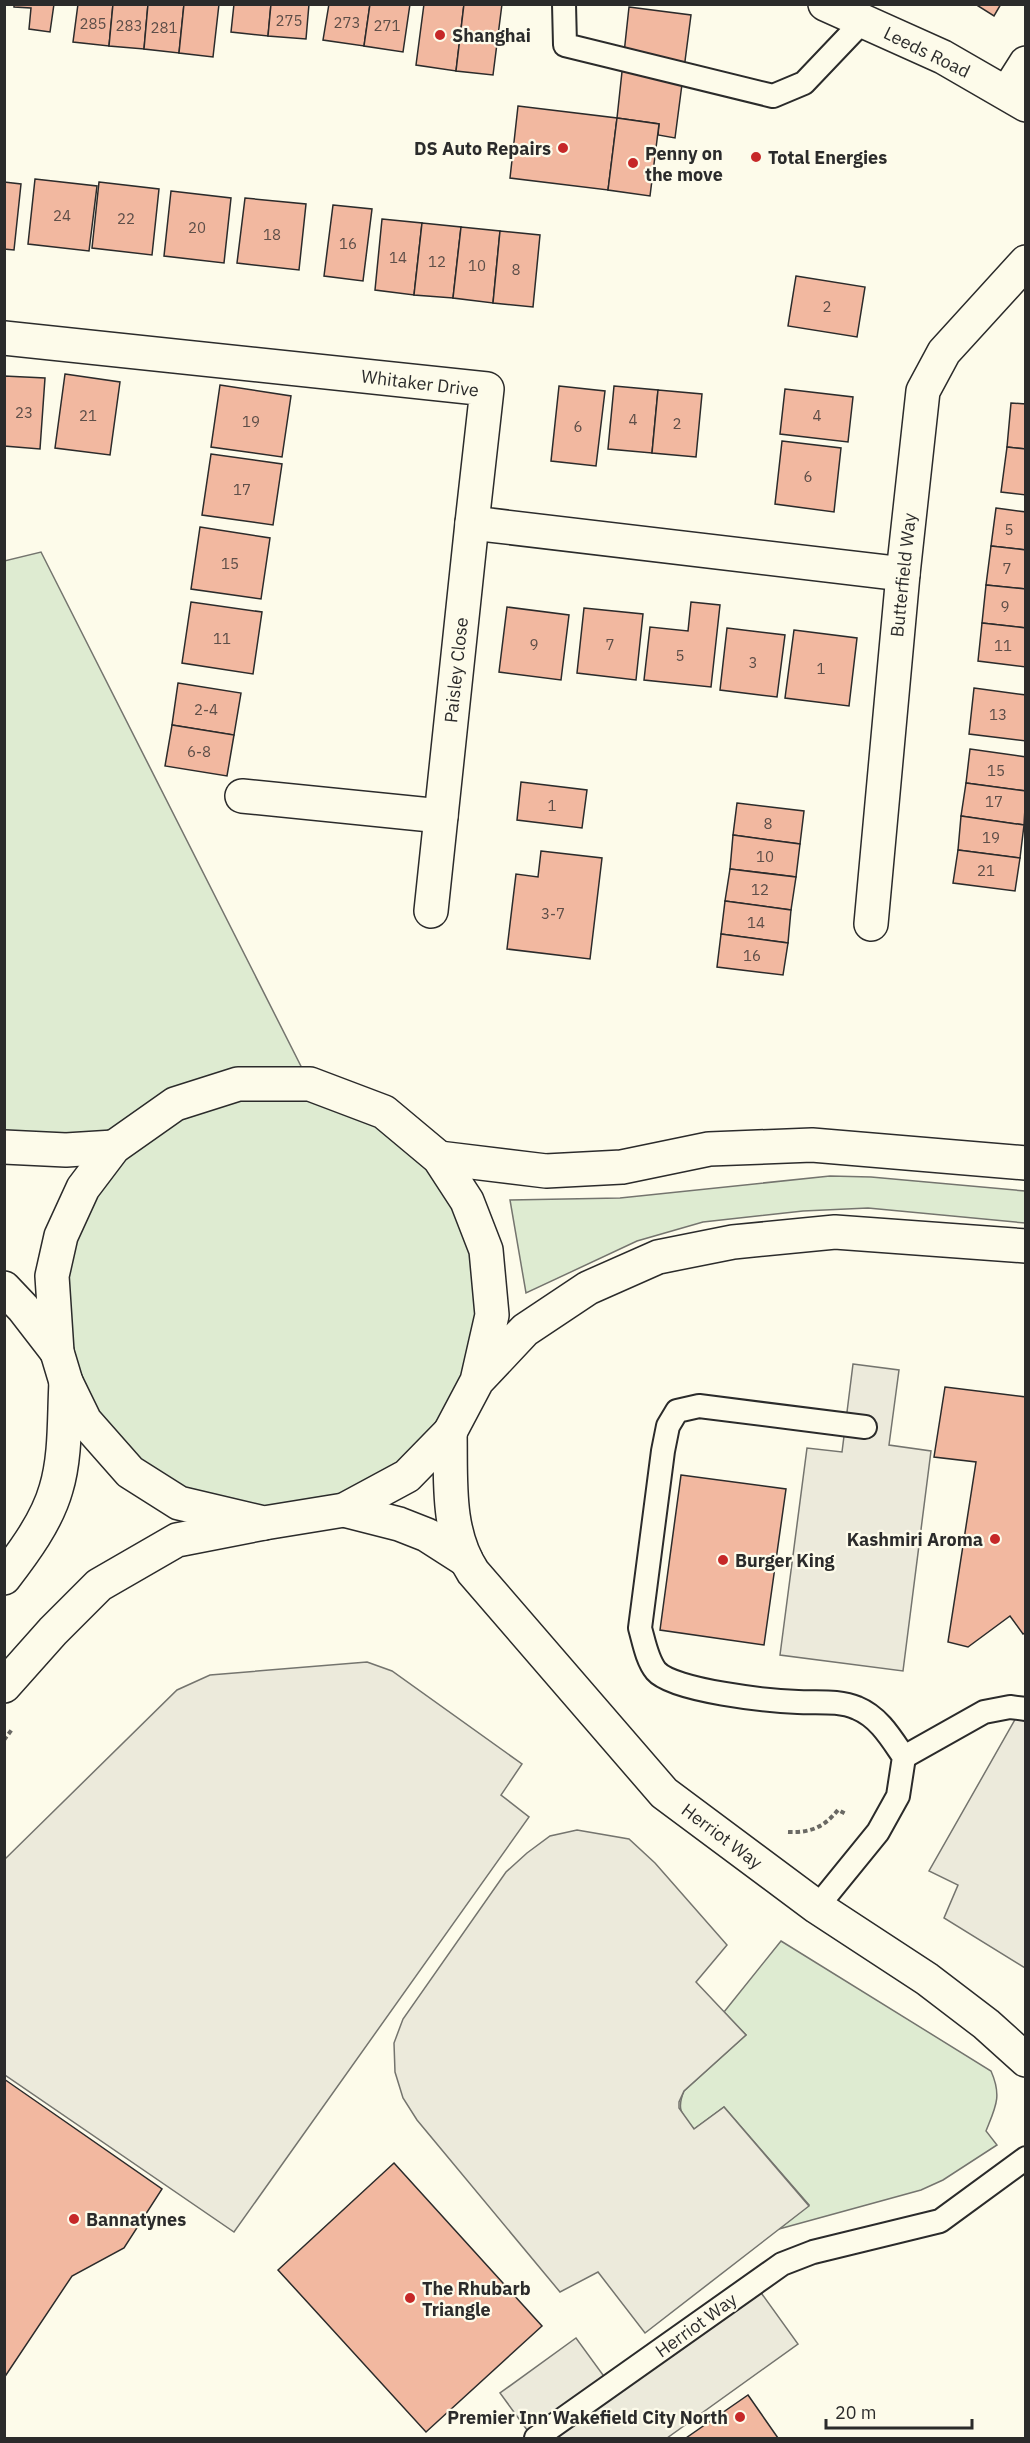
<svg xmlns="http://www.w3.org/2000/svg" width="1030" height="2443" viewBox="0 0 1030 2443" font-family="'IBM Plex Sans',sans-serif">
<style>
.green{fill:#deebd1;stroke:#74746e;stroke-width:1.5}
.parking{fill:#eceadb;stroke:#74746e;stroke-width:1.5}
.building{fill:#f2b8a0;stroke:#2b2b2b;stroke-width:1.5}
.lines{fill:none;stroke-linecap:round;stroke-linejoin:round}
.lane-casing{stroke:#2b2b2b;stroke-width:26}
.street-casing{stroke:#2b2b2b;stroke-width:36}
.primary-casing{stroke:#2b2b2b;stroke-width:36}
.highway-casing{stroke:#2b2b2b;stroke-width:36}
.path{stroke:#6a6964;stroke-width:4;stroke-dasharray:4.5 3;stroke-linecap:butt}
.lane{stroke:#fdfbea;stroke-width:22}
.street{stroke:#fdfbea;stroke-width:33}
.primary{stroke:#fdfbea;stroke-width:33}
.highway{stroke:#fdfbea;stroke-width:33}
.poi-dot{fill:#c62828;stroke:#fdfbea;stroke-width:2}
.labels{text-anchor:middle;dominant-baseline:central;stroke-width:4.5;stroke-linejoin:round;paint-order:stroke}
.number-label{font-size:15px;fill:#5d4e48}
.poi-label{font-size:18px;font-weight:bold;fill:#2b2b2b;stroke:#fdfbea;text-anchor:start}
.street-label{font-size:18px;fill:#2b2b2b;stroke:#fdfbea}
</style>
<rect width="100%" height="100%" fill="#fdfbea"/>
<!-- green -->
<g class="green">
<polygon points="41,552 310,1084 439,1158 492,1315 450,1432 344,1510 179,1503 85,1421 52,1276 114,1148 5,1147 4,561"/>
<polygon points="830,1176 871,1177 1025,1191 1025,1223 868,1208 803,1211 703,1222 637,1241 526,1293 510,1200 620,1198"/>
<path d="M781 1941 991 2071C1002 2096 996 2106 986 2131L997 2145 943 2180 921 2190 779 2229 809 2205 724 2107 694 2129C682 2115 676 2110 684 2091L746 2035 724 2012Z"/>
</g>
<!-- parking -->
<g class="parking">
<polygon points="853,1364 899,1370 889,1445 931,1451 903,1671 780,1655 807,1448 842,1452"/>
<polygon points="367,1662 392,1671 522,1764 501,1795 529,1817 234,2232 5,2075 5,1859 177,1690 210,1675"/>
<polygon points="1025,1702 1025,1968 944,1918 958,1885 929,1871"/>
<polygon points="577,1830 629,1839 655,1863 727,1945 696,1982 746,2035 684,2091 679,2102 679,2108 694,2129 724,2107 809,2206 645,2333 598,2272 560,2292 417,2120 403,2098 395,2072 394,2043 403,2019 506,1872 527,1853 550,1836"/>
<polygon points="754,2283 798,2344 667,2438 533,2438 500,2393 576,2338 611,2386"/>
</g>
<!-- building -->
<g class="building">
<polygon points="14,4 54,4 50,32 29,29 31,8 14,7"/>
<polygon points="78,4 113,4 109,46 73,42"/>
<polygon points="113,4 148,4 144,49 109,46"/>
<polygon points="148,4 184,4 179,53 144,49"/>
<polygon points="184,4 219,4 213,57 179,53"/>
<polygon points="234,4 271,4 268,36 231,32"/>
<polygon points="271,4 309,4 306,39 268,36"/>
<polygon points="329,4 370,4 364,46 323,40"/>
<polygon points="370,4 410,4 403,52 364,46"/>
<polygon points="424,4 464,4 456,71 416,65"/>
<polygon points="464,4 502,4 493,75 456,71"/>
<polygon points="975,4 1001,4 994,16"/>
<polygon points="629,7 691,15 675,138 658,135 659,124 617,118"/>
<polygon points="518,106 617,118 608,190 510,178"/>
<polygon points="617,118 659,124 650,196 608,190"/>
<polygon points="35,179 97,186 89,251 28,244"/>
<polygon points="4,182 21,184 14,250 4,249"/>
<polygon points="99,182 159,189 152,255 92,248"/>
<polygon points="171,191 231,198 224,263 164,256"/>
<polygon points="245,198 306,204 299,270 237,263"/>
<polygon points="333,205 372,209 363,281 324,276"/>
<polygon points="382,219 422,223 414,295 375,290"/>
<polygon points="422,223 461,227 453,298 414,295"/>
<polygon points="461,227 500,231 493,303 453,298"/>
<polygon points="500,231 540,235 533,307 493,303"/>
<polygon points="796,276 865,287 857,337 788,326"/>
<polygon points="65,374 120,382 110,455 55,448"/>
<polygon points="4,376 45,378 40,449 4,446"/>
<polygon points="220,385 291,396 282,457 211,447"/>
<polygon points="559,386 605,391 596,466 551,461"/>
<polygon points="614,386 658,390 652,453 608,449"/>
<polygon points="785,389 853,397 848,442 780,434"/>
<polygon points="658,390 702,394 696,457 652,453"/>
<polygon points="1011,403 1026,404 1026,449 1007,447"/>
<polygon points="782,441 841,448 834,512 775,504"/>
<polygon points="1007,447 1026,449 1026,495 1001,492"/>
<polygon points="211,454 282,464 273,525 202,515"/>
<polygon points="996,508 1026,512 1026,550 991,546"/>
<polygon points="200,527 270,538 261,599 191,589"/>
<polygon points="991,546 1026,550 1026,589 986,585"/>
<polygon points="986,585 1026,589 1026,628 982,623"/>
<polygon points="191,602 262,612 253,674 182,663"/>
<polygon points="691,602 720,605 711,687 644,680 650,627 688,631"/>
<polygon points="507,607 569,615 561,680 499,672"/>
<polygon points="584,608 643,614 636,680 577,673"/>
<polygon points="982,623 1026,628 1026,667 978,661"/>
<polygon points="727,628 785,635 777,697 720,690"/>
<polygon points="794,630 857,638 849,706 785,698"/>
<polygon points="178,683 241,693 234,735 172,725"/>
<polygon points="974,688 1026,695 1026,741 969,734"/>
<polygon points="172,725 234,735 227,776 165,766"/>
<polygon points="970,749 1026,757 1026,791 966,783"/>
<polygon points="521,782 587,790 582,828 517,820"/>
<polygon points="966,783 1026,791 1024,825 961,816"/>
<polygon points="737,803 804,811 800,844 733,835"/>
<polygon points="961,816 1024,825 1020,858 958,850"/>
<polygon points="733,835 800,844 796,877 730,869"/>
<polygon points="958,850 1020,858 1015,891 953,883"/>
<polygon points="541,851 602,858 590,959 507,949 516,874 538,877"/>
<polygon points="730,869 796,877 791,910 725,901"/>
<polygon points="725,901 791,910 788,943 721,934"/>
<polygon points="721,934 788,943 783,975 717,967"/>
<polygon points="945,1387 1026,1397 1026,1632 1023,1634 1010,1616 968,1647 948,1642 976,1462 934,1457"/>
<polygon points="681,1475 786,1489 764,1645 660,1630"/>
<polygon points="4,2079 162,2189 124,2248 72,2276 4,2378"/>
<polygon points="394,2163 542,2326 426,2432 278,2270"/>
<polygon points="748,2395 778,2438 686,2438"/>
</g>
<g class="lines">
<defs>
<g id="lane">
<polyline points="564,4 565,45 773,96 804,83 863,21"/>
<polyline points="904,1757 984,1712 1010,1707 1026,1709"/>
<path d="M817 1907 878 1832 898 1796 904 1757C891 1738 879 1717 857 1708 839 1700 817 1703 798 1702 770 1701 673 1691 656 1671 647 1660 644 1642 640 1628L663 1451 668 1426 677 1411 699 1406 865 1427"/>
<polyline points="536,2438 782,2264 813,2252 940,2221 1026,2158"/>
</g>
<g id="street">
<polyline points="1007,93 1026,63"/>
<polyline points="4,338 487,389 472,523 903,574"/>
<polyline points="242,796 441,816"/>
<polyline points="431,911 472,523"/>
<polyline points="871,924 903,574 923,391 944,352 1026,262"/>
<path d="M450 1432C451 1479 446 1531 473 1572L664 1793 817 1907 927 1979 986 2024 1026 2060"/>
<polyline points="344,1510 399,1524 427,1535 466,1560"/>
<path d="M4 1578C24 1552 47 1521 56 1489 66 1456 64 1417 66 1382"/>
<polyline points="4,1686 53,1631 99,1585 177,1540 264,1523"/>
</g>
<polyline id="primary" points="825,4 943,57 1026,105"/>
<g id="highway">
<polyline points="4,1147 66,1150 114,1147"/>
<polyline points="439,1158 546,1171 622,1167 709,1149 812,1145 1026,1163"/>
<polyline points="4,1288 23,1308 57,1352"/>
<polyline points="477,1381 492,1315 486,1250 467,1201 439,1158 384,1112 310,1084 238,1084 175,1104 114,1147 83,1188 61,1236 52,1276 57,1352 66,1382 85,1421 130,1472 179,1503 264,1523 344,1510 407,1476 450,1432 477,1381 525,1330 588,1288 658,1257 733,1242 835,1232 1026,1246"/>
</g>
</defs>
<!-- lane casing -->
<use href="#lane" class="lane-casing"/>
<!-- street casing -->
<use href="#street" class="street-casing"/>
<!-- primary casing -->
<use href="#primary" class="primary-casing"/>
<!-- highway casing -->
<use href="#highway" class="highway-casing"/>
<!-- path -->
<g class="path">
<polyline points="4,1740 13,1728"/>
<path d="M788 1832C811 1833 824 1827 838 1810L846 1814"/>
</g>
<!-- lane -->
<use href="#lane" class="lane"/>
<!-- street -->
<use href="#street" class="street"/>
<!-- primary -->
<use href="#primary" class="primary"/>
<!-- highway -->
<use href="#highway" class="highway"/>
</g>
<!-- markers -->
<g class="poi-dot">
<circle cx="440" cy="35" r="6"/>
<circle cx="563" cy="148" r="6"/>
<circle cx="756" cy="157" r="6"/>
<circle cx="633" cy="163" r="6"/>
<circle cx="995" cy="1539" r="6"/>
<circle cx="723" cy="1560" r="6"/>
<circle cx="74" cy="2219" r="6"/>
<circle cx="410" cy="2298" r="6"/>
<circle cx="740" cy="2417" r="6"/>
</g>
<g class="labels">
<!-- number labels -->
<g class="number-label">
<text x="289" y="20">275</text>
<text x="347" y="22">273</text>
<text x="93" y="23">285</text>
<text x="129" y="25">283</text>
<text x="387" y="25">271</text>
<text x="164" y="27">281</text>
<text x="62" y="215">24</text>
<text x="126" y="218">22</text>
<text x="197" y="227">20</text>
<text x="272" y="234">18</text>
<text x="348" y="243">16</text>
<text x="398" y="257">14</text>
<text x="437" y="261">12</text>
<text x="477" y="265">10</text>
<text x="516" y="269">8</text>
<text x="827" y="306">2</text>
<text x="24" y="412">23</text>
<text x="88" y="415">21</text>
<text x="817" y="415">4</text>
<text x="633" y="419">4</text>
<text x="251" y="421">19</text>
<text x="677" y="423">2</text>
<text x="578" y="426">6</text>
<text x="808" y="476">6</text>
<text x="242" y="489">17</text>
<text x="1009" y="529">5</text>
<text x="230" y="563">15</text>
<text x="1007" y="568">7</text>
<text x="1005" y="606">9</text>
<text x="222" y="638">11</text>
<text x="534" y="644">9</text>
<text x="610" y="644">7</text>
<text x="1003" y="645">11</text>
<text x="680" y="655">5</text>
<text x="753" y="662">3</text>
<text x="821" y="668">1</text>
<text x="206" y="709">2-4</text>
<text x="998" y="714">13</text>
<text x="199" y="751">6-8</text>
<text x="996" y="770">15</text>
<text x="994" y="801">17</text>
<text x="552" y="805">1</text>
<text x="768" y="823">8</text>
<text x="991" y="837">19</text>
<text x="765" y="856">10</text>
<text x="986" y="870">21</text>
<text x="760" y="889">12</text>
<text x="553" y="913">3-7</text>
<text x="756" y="922">14</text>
<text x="752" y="955">16</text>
</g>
<!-- poi labels -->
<g class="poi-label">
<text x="452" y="35">Shanghai</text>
<text x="551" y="148" text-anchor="end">DS Auto Repairs</text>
<text x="645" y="153">Penny on<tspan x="645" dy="21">the move</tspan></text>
<text x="768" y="157">Total Energies</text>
<text x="983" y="1539" text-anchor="end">Kashmiri Aroma</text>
<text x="735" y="1560">Burger King</text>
<text x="86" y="2219">Bannatynes</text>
<text x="422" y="2288">The Rhubarb<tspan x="422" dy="21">Triangle</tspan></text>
<text x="728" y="2417" text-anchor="end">Premier Inn Wakefield City North</text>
</g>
<!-- street labels -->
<g class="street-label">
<text transform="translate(927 52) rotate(26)">Leeds Road</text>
<text transform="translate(420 383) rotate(7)">Whitaker Drive</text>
<text transform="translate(903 575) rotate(-84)">Butterfield Way</text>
<text transform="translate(456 670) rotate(-84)">Paisley Close</text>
<text transform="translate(722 1836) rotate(37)">Herriot Way</text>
<text transform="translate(696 2325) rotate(-36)">Herriot Way</text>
</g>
</g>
<!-- border -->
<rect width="1030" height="2443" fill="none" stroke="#2b2b2b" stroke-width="12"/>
<!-- scale -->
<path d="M826 2419v9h146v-9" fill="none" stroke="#2b2b2b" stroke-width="3"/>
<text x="835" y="2419" font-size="18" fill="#2b2b2b" stroke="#fdfbea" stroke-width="4.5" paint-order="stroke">20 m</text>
</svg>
